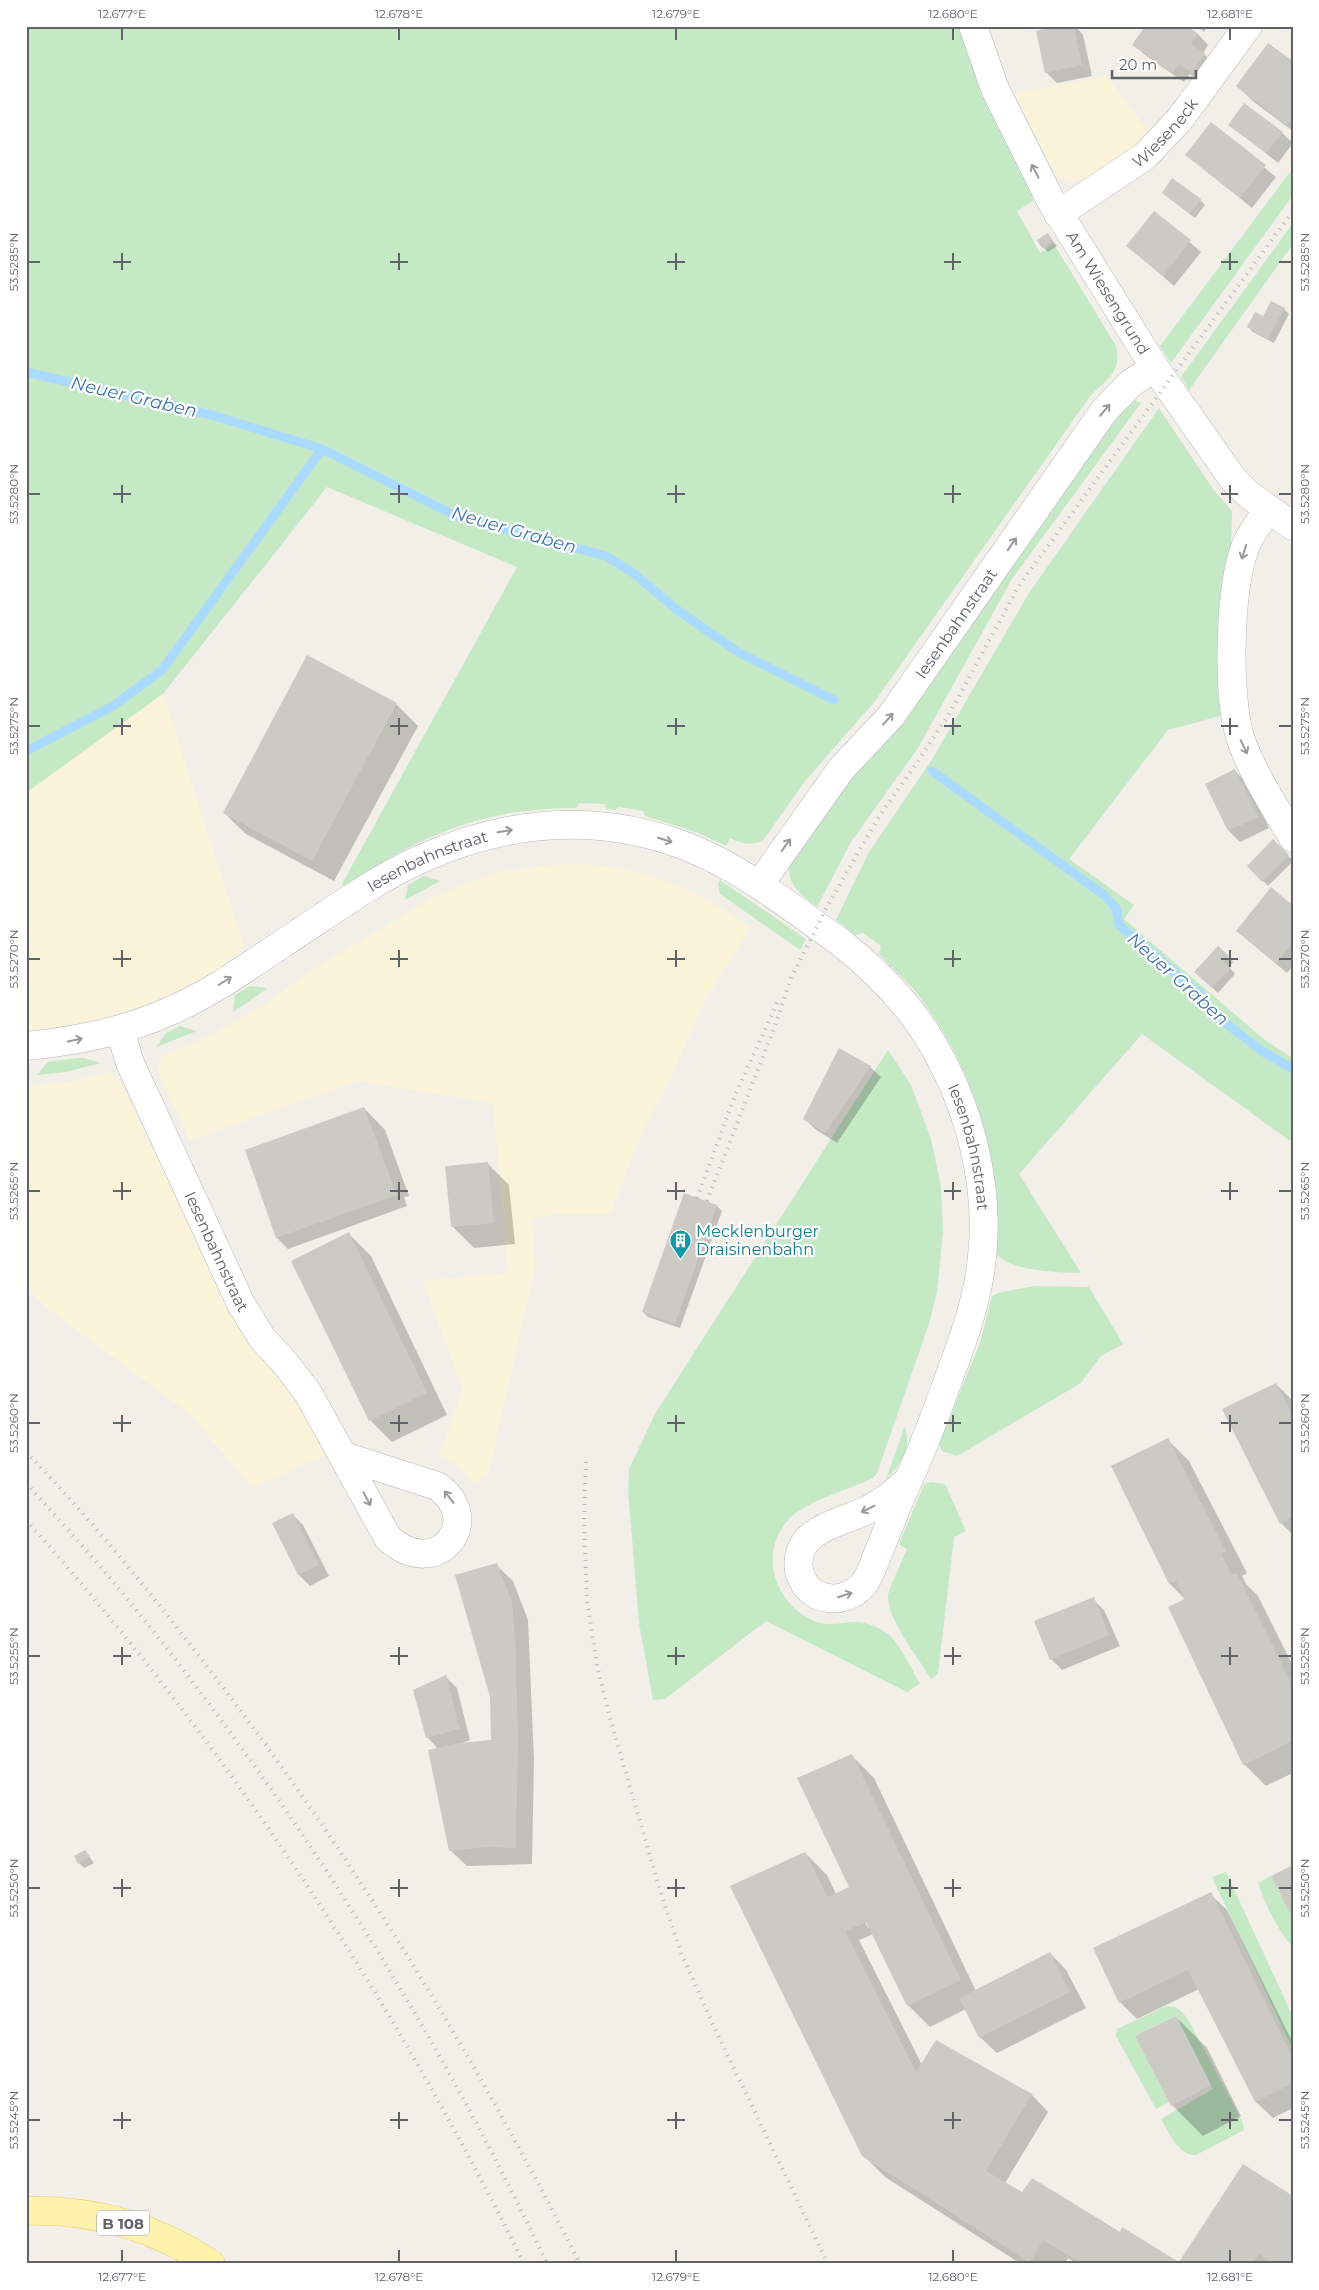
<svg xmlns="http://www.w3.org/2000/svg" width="1319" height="2290" viewBox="0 0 1319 2290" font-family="Montserrat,sans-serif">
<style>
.green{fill:#c5e8c5}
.sand{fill:#fbf3d9}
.shadow{fill:#0003;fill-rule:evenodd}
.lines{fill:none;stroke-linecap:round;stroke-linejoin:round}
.stream{stroke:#aadaff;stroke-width:9}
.building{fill:#cccac5}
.minor-casing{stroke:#b5b8bc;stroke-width:29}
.major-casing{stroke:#f2c960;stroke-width:29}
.minor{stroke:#fff;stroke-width:28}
.major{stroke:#fff2af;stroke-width:28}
.rail{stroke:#b6b7b8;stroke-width:4;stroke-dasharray:1 6;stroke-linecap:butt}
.oneway{stroke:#979a9d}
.ticks{fill:none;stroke:#5f6368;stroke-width:2}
.labels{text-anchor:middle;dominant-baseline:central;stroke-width:4.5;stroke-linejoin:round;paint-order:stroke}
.shield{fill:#fff;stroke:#8f9295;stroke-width:1}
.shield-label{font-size:15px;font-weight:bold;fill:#5f6368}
.street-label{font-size:16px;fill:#5f6368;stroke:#fff}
.culture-label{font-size:16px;fill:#0d838f;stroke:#fff;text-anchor:start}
.water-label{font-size:18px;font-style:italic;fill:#4174aa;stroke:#fff}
.neatline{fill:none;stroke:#5f6368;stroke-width:2}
.ticks-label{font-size:12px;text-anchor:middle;fill:#5f6368}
</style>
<rect width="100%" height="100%" fill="#f1efe8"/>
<!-- green -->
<g class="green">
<path d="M26 26H963L1031 184 1033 201 1017 211 1040 253 1054 244 1116 346C1122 372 1108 378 1091 395L875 701 805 781 764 839C752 847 743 844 730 838L726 846 696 832 645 816 643 811 619 807 615 810 606 809 605 804 580 803 576 808C483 808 420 835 344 887L342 884 517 567 327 487 163 694 26 793Z"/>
<polygon points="1293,168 1293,195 1171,363 1160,346"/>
<polygon points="1293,223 1293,244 1189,390 1181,377"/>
<path d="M1131 398 1141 403 1012 579 918 748 851 842 817 907C795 890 785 883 791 853L1111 418Z"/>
<path d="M1159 408 1213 489 1232 511 1227 714 1168 730 1069 859 1134 905 1124 919 1266 1041 1293 1058V1143L1142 1034 1019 1174 1081 1273C1056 1272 1014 1272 996 1254 1003 1159 973 1064 914 990 903 977 890 966 879 954L881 946 863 933 855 935 836 920 869 852 931 761 1029 593Z"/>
<polygon points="423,876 440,881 405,900 408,885"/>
<polygon points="720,880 806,939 800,950 720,894 718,883"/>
<polygon points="250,986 268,988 233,1012 235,995"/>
<polygon points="180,1026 197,1031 156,1047 166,1033"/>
<path d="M888 1050 911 1085 931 1139 941 1187 943 1232 937 1292 929 1324 877 1473 873 1478C851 1489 807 1501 791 1517 756 1551 775 1607 817 1622 832 1627 845 1621 859 1622 866 1622 881 1629 887 1633 901 1645 911 1668 920 1684L907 1692 766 1621 665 1699 653 1700 639 1623 628 1490 629 1469 656 1412Z"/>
<polygon points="77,1058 84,1058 101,1063 66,1072 37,1075 48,1062"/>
<polygon points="1034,1286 1089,1287 1123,1344 1101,1356 1081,1383 957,1456 942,1451 939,1444 980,1343 992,1296 998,1293"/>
<path d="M905 1426C911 1452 904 1460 886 1479Z"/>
<path d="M930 1482 945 1484 966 1531 954 1537 938 1674 931 1679C919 1659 887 1619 888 1596 889 1588 903 1559 907 1549L899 1544 924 1485Z"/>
<polygon points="1226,1872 1293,2017 1293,2050 1212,1877"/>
<path d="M1271 1876 1293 1919V1948C1277 1929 1266 1906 1258 1883Z"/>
<path d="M1166 2006C1179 2006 1183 2012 1190 2023L1242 2121 1244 2130 1196 2155C1178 2156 1168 2131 1161 2119L1213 2089 1176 2016 1135 2036 1169 2102 1156 2109 1116 2036 1117 2029Z"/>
</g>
<!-- sand -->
<g class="sand">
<path d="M1107 76 1147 130V139C1123 156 1087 194 1056 176L1014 93Z"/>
<path d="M163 694 245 949C181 998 106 1024 26 1032V793Z"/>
<path d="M574 863C588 865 603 865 617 868 666 876 709 899 751 927L706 999 669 1081 642 1133 610 1214H556L532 1218 535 1268 488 1475 473 1483C464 1469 454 1462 439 1456L463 1390 423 1281 508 1273 493 1103 358 1081 190 1140 161 1079 158 1066 163 1056 210 1036 264 1005 315 968 430 899 470 882 501 872 540 866Z"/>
<polygon points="110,1072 118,1077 232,1310 298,1401 326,1455 252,1488 191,1415 42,1304 26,1285 26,1086 71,1082"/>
</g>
<!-- shadow -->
<g class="shadow">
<polygon points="1063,26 1075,26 1083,35 1092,76 1057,83 1046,72"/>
<polygon points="1197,26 1208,26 1204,32"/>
<polygon points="1198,34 1208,45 1203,53 1215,65 1203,83 1190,74 1184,82 1145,55 1134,45"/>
<polygon points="1293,63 1293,131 1254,102 1237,86"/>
<polygon points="1211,124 1276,177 1252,208 1187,155"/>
<polygon points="1230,124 1282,133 1293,143 1278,163"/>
<polygon points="1169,198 1200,200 1205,205 1195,218"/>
<polygon points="1155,212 1201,252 1174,286 1128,246"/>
<polygon points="1048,235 1057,246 1048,252 1043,247"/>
<polygon points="1284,309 1289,314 1274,343 1253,332 1248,327"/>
<polygon points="396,704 418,726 334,881 246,834 224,813"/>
<polygon points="1235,771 1246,782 1269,828 1240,842 1229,831 1206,785"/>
<polygon points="1273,841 1293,861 1268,886 1248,866"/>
<polygon points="1293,901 1293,966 1287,973 1237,931"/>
<polygon points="1218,948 1233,962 1229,967 1235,974 1218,993 1196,972"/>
<polygon points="870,1067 881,1077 837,1143 815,1129 804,1118"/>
<polygon points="364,1108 385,1130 409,1196 404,1197 407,1206 288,1249 277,1238 270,1217"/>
<polygon points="487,1163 509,1185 515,1244 474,1248 452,1226"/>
<polygon points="685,1195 717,1206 722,1211 680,1328 648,1317 643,1312"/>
<polygon points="349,1234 371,1256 447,1415 392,1442 370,1420"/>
<polygon points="1276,1384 1293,1401 1293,1535 1281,1523"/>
<polygon points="1167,1439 1189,1461 1247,1573 1242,1576 1246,1584 1258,1596 1293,1666 1293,1773 1266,1786 1244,1764 1186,1600 1170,1584"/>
<polygon points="292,1514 303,1525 329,1576 310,1586 299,1575 274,1523"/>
<polygon points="496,1565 513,1581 528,1620 534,1760 532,1864 467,1866 450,1850 438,1749 427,1737 446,1677 457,1688 470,1740 460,1744 492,1741"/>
<polygon points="1093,1599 1104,1610 1120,1646 1062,1670 1051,1659"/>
<path d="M852 1756 874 1778 976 1991 1050 1953 1066 1970 1086 2008 997 2053 980 2037 966 2009 930 2027 908 2005 874 1934 859 1940 922 2065 937 2042 1032 2095 1048 2112 1005 2183 1022 2194 1119 2233 1179 2263 1293 2197V2264H1077L1068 2258 1064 2264H1021L885 2177 863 2155 805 1853 827 1875 836 1894 849 1888ZM854 1899 870 1927 868 1928Z"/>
<polygon points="85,1851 94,1863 84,1868 79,1863"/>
<polygon points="1210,1894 1227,1910 1293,2043 1293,2108 1273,2118 1256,2102 1199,1989 1137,2019 1120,2002"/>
<polygon points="1176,2017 1207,2048 1241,2116 1203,2136 1172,2105"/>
</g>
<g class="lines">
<!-- stream -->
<g class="stream">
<polyline points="26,372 212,415 322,449 454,515 606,556 632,572 676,609 738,652 834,700"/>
<polyline points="26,751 113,706 162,670 322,449"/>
<polyline points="932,771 1104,895 1116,908 1119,925 1201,995 1211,1012 1262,1051 1293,1069"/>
</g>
</g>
<!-- building -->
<g class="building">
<polygon points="1057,26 1074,26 1082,65 1045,73 1036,31"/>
<polygon points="1145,26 1188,26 1198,34 1191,44 1205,53 1192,73 1179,64 1173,73 1132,45"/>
<polygon points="1268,43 1293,61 1293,117 1287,125 1236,86"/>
<polygon points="1244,103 1283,132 1266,153 1228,125"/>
<polygon points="1211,122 1266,165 1240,198 1185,155"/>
<polygon points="1172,178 1201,199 1190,214 1162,193"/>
<polygon points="1154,211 1191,240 1163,276 1126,246"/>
<polygon points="1048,233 1053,241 1042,248 1037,240"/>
<polygon points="1271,301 1285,308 1268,339 1247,327 1255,312 1263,316"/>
<polygon points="307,655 397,703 312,861 223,813"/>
<polygon points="1235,769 1259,817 1228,831 1205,784"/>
<polygon points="1273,839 1289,855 1262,882 1247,866"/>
<polygon points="1271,887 1290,903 1293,899 1293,942 1276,963 1236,931"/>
<polygon points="1218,946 1229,956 1224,962 1231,968 1212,988 1194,972"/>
<polygon points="839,1048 871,1066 825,1133 803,1119"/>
<polygon points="364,1107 397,1195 276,1238 245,1150"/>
<polygon points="488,1162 494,1223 451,1227 445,1166"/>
<polygon points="684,1193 717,1205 675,1324 642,1312"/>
<polygon points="349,1232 427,1393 369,1421 291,1261"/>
<polygon points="1276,1383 1293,1416 1293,1517 1280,1524 1222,1409"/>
<polygon points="1168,1438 1226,1551 1221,1554 1232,1575 1237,1573 1293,1687 1293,1741 1243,1765 1168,1607 1185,1599 1176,1581 1169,1584 1111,1466"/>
<polygon points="293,1513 319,1565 298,1575 272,1523"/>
<polygon points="497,1563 512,1602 516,1653 518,1742 516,1848 487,1847 449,1851 428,1750 458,1743 491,1740 490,1697 455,1575"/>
<polygon points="1094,1597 1109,1635 1050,1660 1034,1621"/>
<polygon points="446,1675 460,1729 426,1738 413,1690"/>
<polygon points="852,1754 961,1980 907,2006 866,1922 845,1931 916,2072 936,2040 1032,2094 986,2171 1022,2192 1032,2178 1120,2232 1122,2227 1179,2262 1243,2164 1293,2196 1293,2264 1273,2264 1259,2254 1252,2264 1083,2264 1043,2240 1030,2263 862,2156 730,1886 805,1852 828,1897 849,1887 797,1778"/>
<polygon points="85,1850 90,1857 78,1864 74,1856"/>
<polygon points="1293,1865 1293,1919 1271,1876"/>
<polygon points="1211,1892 1293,2058 1293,2083 1255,2102 1188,1970 1119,2003 1093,1948"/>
<polygon points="1050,1952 1070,1992 979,2038 959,1998"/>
<polygon points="1176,2016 1211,2085 1171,2106 1135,2036"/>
</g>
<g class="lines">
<defs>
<g id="minor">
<path id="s1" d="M973 26 995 89 1051 201 1155 368 1233 479 1249 495 1293 526"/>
<path id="s2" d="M1058 214 1145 156 1180 119 1248 26"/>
<path d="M1268 510C1260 521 1251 533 1246 545 1229 587 1227 694 1240 737 1251 771 1275 807 1293 838"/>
<path id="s3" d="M759 885 842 768 891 716 1104 411 1131 383 1155 368"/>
<path id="s4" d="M120 1030 130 1063 241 1304 262 1338 285 1363 308 1393 388 1538C437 1583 486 1520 437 1486L344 1456"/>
<path id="s5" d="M26 1046C76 1041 124 1032 170 1011 210 994 246 968 282 944 327 915 372 881 421 859 508 820 597 812 688 847 743 869 792 908 840 942 873 968 905 1000 927 1035 969 1102 992 1188 981 1266 976 1305 962 1343 948 1380 936 1414 923 1448 908 1481 897 1504 889 1527 879 1551 874 1562 871 1575 863 1585 854 1594 842 1600 829 1598 818 1597 808 1591 803 1581 794 1565 799 1544 814 1534 829 1523 848 1519 865 1511 881 1504 894 1492 908 1481"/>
</g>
<path id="major" d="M26 2211C93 2209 155 2227 211 2264"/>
</defs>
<!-- minor casing -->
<use href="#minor" class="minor-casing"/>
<!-- major casing -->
<use href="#major" class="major-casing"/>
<!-- minor -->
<use href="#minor" class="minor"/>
<!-- major -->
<use href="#major" class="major"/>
<!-- rail -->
<g class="rail">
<polyline points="697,1198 736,1093 778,1001"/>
<polyline points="707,1201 776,1023 791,978 829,903 880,815 914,767 951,711 1018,587 1293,211"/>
<path d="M26 1452C89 1517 147 1588 202 1660 348 1848 472 2051 580 2264"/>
<polyline points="586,1462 584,1519 587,1599 597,1666 612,1725 662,1897 681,1953 717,2033 828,2264"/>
<path d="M26 1483C61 1522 96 1560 129 1601 294 1805 435 2026 547 2264"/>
<path d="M26 1520C225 1743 392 1996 524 2264"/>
</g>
</g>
<!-- one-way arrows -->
<defs><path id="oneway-shaft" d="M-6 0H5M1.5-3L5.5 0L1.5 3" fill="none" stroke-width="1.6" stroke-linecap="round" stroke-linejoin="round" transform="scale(1.25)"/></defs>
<g class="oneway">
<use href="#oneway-shaft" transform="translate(1035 171) rotate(-118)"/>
<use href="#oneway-shaft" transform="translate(1105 410) rotate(-50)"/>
<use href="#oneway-shaft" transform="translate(1012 544) rotate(-55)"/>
<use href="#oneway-shaft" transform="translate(1244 552) rotate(108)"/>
<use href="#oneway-shaft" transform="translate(888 719) rotate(-49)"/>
<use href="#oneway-shaft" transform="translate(1244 747) rotate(64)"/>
<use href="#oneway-shaft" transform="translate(505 831) rotate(-9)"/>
<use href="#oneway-shaft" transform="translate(665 840) rotate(17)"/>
<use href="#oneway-shaft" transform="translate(786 845) rotate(-55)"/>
<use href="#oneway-shaft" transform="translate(225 981) rotate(-32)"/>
<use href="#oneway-shaft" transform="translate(75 1040) rotate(-11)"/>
<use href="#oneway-shaft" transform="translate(449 1497) rotate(-128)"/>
<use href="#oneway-shaft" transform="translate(367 1499) rotate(62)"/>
<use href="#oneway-shaft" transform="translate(868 1509) rotate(154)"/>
<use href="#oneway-shaft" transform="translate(845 1595) rotate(-18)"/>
</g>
<!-- ticks -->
<path class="ticks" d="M122 28V40M399 28V40M676 28V40M953 28V40M1230 28V40M122 253V270M399 253V270M676 253V270M953 253V270M1230 253V270M28 262H40M113 262H131M390 262H408M667 262H685M944 262H961M1221 262H1238M1279 262H1292M122 485V503M399 485V503M676 485V503M953 485V503M1230 485V503M28 494H40M113 494H131M390 494H408M667 494H685M944 494H961M1221 494H1238M1279 494H1292M122 718V735M399 718V735M676 718V735M953 718V735M1230 718V735M28 726H40M113 726H131M390 726H408M667 726H685M944 726H961M1221 726H1238M1279 726H1292M122 950V967M399 950V967M676 950V967M953 950V967M1230 950V967M28 959H40M113 959H131M390 959H408M667 959H685M944 959H961M1221 959H1238M1279 959H1292M122 1182V1200M399 1182V1200M676 1182V1200M953 1182V1200M1230 1182V1200M28 1191H40M113 1191H131M390 1191H408M667 1191H685M944 1191H961M1221 1191H1238M1279 1191H1292M122 1415V1432M399 1415V1432M676 1415V1432M953 1415V1432M1230 1415V1432M28 1423H40M113 1423H131M390 1423H408M667 1423H685M944 1423H961M1221 1423H1238M1279 1423H1292M122 1647V1665M399 1647V1665M676 1647V1665M953 1647V1665M1230 1647V1665M28 1656H40M113 1656H131M390 1656H408M667 1656H685M944 1656H961M1221 1656H1238M1279 1656H1292M122 1879V1897M399 1879V1897M676 1879V1897M953 1879V1897M1230 1879V1897M28 1888H40M113 1888H131M390 1888H408M667 1888H685M944 1888H961M1221 1888H1238M1279 1888H1292M122 2112V2129M399 2112V2129M676 2112V2129M953 2112V2129M1230 2112V2129M28 2120H40M113 2120H131M390 2120H408M667 2120H685M944 2120H961M1221 2120H1238M1279 2120H1292M122 2250V2262M399 2250V2262M676 2250V2262M953 2250V2262M1230 2250V2262"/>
<!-- icons -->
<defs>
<symbol id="building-pin" viewBox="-11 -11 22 30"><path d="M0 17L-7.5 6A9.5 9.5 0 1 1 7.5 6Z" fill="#0f9aa8" stroke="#fff"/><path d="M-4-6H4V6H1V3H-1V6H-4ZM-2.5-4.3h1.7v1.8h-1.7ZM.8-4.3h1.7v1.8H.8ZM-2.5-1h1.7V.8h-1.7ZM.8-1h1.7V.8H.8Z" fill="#fff"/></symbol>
</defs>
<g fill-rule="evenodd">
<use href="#building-pin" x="668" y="1228" width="25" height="34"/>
</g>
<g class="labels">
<!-- shield labels -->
<rect class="shield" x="97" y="2210.5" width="52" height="25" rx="4"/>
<g class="shield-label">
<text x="123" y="2223">B 108</text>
</g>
<!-- street labels -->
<g class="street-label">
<text stroke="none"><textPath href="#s2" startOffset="135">Wieseneck</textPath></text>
<text stroke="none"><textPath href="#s1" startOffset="300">Am Wiesengrund</textPath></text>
<text stroke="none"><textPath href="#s3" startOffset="328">Iesenbahnstraat</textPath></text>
<text stroke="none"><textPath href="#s5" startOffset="448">Iesenbahnstraat</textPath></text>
<text stroke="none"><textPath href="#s5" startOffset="1146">Iesenbahnstraat</textPath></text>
<text stroke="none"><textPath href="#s4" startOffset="242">Iesenbahnstraat</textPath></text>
</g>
<!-- culture labels -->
<g class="culture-label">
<text x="696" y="1231">Mecklenburger<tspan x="696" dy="18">Draisinenbahn</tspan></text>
</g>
<!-- water labels -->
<g class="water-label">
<text transform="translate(134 397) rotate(13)">Neuer Graben</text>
<text transform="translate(514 530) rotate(16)">Neuer Graben</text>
<text transform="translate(1178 979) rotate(42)">Neuer Graben</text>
</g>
</g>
<!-- border -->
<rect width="1319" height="2290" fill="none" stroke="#ffffff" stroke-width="55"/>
<!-- scale -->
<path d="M1112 70v8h84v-8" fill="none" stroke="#5f6368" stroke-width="2.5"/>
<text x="1119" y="70" font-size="15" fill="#5f6368" stroke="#ffffff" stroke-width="4" paint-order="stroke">20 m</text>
<rect x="28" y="28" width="1264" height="2234" class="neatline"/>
<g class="ticks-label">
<text x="122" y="18">12.677°E</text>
<text x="399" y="18">12.678°E</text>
<text x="676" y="18">12.679°E</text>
<text x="953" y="18">12.680°E</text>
<text x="1230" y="18">12.681°E</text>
<text transform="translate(14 262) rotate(-90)" y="4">53.5285°N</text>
<text transform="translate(1305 262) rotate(-90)" y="4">53.5285°N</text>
<text transform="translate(14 494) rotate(-90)" y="4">53.5280°N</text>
<text transform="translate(1305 494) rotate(-90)" y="4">53.5280°N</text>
<text transform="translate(14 726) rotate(-90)" y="4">53.5275°N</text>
<text transform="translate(1305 726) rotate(-90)" y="4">53.5275°N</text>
<text transform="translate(14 959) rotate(-90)" y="4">53.5270°N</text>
<text transform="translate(1305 959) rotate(-90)" y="4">53.5270°N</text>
<text transform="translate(14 1191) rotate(-90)" y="4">53.5265°N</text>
<text transform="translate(1305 1191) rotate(-90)" y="4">53.5265°N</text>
<text transform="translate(14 1423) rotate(-90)" y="4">53.5260°N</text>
<text transform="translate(1305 1423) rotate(-90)" y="4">53.5260°N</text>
<text transform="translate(14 1656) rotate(-90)" y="4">53.5255°N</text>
<text transform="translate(1305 1656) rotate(-90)" y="4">53.5255°N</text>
<text transform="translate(14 1888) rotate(-90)" y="4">53.5250°N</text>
<text transform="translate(1305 1888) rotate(-90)" y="4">53.5250°N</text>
<text transform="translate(14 2120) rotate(-90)" y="4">53.5245°N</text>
<text transform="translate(1305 2120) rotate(-90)" y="4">53.5245°N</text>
<text x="122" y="2281">12.677°E</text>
<text x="399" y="2281">12.678°E</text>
<text x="676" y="2281">12.679°E</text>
<text x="953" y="2281">12.680°E</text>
<text x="1230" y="2281">12.681°E</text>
</g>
</svg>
